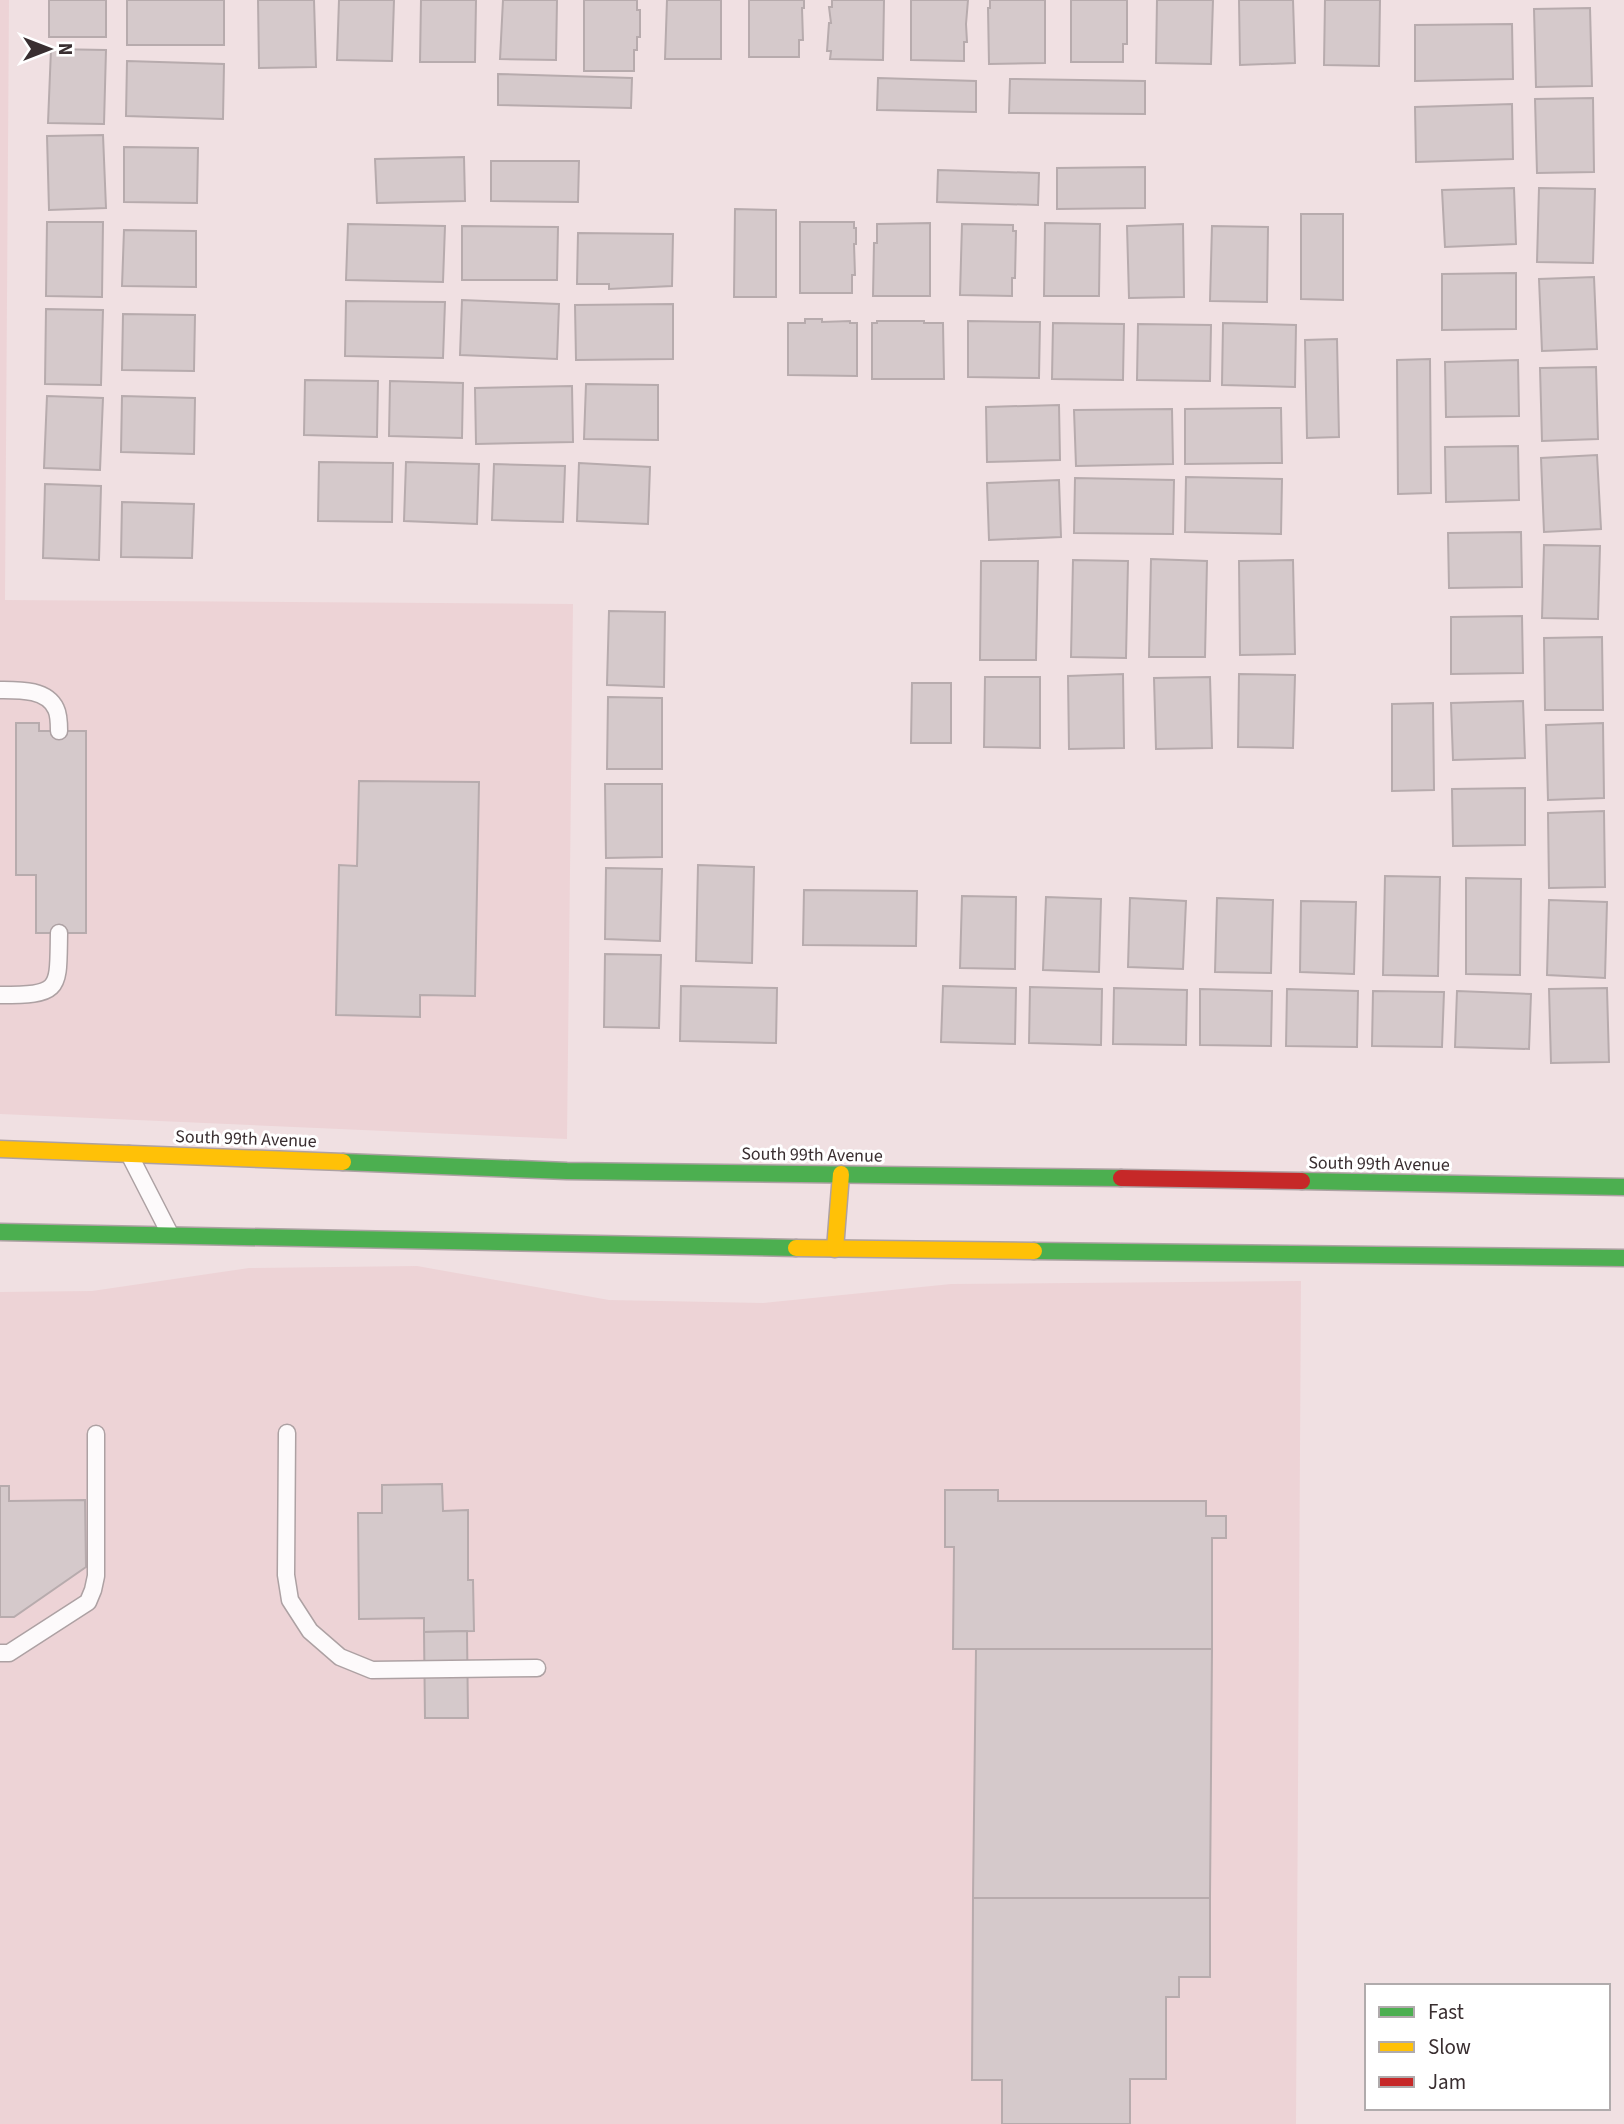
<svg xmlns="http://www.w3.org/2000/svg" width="1624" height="2124" viewBox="0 0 1624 2124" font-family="'Source Sans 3',sans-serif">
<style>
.built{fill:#edd3d6}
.building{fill:#d5c9cb;stroke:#b7abad;stroke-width:2}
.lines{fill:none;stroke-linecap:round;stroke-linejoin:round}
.lane-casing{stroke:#ada1a3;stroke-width:19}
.fast-casing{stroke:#ada1a3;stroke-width:19}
.slow-casing{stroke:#ada1a3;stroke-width:19}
.jam-casing{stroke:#ada1a3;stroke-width:19}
.lane{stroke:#fdfafb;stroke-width:16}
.fast{stroke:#4caf50;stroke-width:16}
.slow{stroke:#ffc107;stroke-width:16}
.jam{stroke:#c62828;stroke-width:16}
.labels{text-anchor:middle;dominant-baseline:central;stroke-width:6;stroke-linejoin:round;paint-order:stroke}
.street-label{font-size:18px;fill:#392e30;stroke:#fff}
</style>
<rect width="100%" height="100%" fill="#f0e0e2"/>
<!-- built -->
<g class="built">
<polygon points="0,0 9,0 5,600 573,604 567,1139 0,1114"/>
<polygon points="417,1266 609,1300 763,1303 951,1284 1301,1281 1296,2124 0,2124 0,1292 92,1291 249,1268"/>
</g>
<!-- building -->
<g class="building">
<rect x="49" y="0" width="57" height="37"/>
<rect x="127" y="0" width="97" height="45"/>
<polygon points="258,0 314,0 316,67 259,68"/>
<polygon points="339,0 394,0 392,61 337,60"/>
<polygon points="421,0 476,0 475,62 420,62"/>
<polygon points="503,0 557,0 556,60 500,59"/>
<polygon points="584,0 637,0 637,10 640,10 640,37 637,37 637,50 634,50 634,71 584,71"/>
<polygon points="667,0 721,0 721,59 665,59"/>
<polygon points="749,0 804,0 804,8 802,8 803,40 799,40 799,57 749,57"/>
<polygon points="832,0 884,0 883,60 830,59 831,51 827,51 829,23 831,23 829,7 832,7"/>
<polygon points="911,0 968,0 966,24 967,42 964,42 964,61 911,60"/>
<polygon points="990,0 1045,0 1045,63 989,64 988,8 990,8"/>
<polygon points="1071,0 1127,0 1127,44 1123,44 1123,62 1071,62"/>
<polygon points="1157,0 1213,0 1211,64 1156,63"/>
<polygon points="1239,0 1293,0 1295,63 1240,65"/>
<polygon points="1325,0 1380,0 1379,66 1324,65"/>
<polygon points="1590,8 1592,86 1536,87 1534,9"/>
<polygon points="1512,24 1513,79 1415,81 1415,25"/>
<polygon points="51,49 106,50 104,124 48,123"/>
<polygon points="127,61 224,64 223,119 126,116"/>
<polygon points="498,74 632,78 631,108 498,105"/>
<polygon points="878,78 976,81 976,112 877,110"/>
<polygon points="1010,79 1145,81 1145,114 1009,113"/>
<polygon points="1593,98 1594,172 1537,173 1535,99"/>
<polygon points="1512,104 1513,159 1416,162 1415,107"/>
<polygon points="103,135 106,208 49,210 47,136"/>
<polygon points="124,147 198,148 197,203 124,202"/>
<polygon points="464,157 465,201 377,203 375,159"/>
<polygon points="491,161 579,161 578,202 491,201"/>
<polygon points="1145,167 1145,208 1057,209 1057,168"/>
<polygon points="938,170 1039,173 1038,205 937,202"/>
<polygon points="1514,188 1516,244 1445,247 1442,190"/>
<polygon points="1539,188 1595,189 1593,263 1537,262"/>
<polygon points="735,209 776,210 776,297 734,297"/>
<polygon points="1301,214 1343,214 1343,300 1301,299"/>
<polygon points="47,222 103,222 102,297 46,296"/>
<polygon points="800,222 854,222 854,228 856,228 856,244 854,244 855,275 852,275 852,293 800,293"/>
<polygon points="930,223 930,296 873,296 874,243 877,243 877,224"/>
<polygon points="1045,223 1100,224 1099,296 1044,296"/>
<polygon points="348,224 445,226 443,282 346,280"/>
<polygon points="962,224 1013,225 1013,231 1016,231 1015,278 1012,278 1012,296 960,295"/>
<polygon points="1183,224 1184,297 1129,298 1127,226"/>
<polygon points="462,226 558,227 557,280 462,280"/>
<polygon points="1212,226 1268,227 1267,302 1210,301"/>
<polygon points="124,230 196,231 196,287 122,286"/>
<polygon points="578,233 673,234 672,286 609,289 609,284 577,284"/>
<polygon points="1516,273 1516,329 1442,330 1442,274"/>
<polygon points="1594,277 1597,349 1542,351 1539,279"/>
<polygon points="462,300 559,304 557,359 460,355"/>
<polygon points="346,301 445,302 443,358 345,356"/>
<polygon points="673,304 673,359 576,360 575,305"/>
<polygon points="46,309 103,310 101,385 45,384"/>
<polygon points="123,314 195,315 194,371 122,370"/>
<polygon points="805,319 822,319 822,322 850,321 850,323 857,323 857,376 788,375 788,323 805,323"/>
<polygon points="877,321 924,321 924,323 943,323 944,379 872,379 872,323 877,323"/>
<polygon points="968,321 1040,322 1039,378 968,377"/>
<polygon points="1053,323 1124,324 1123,380 1052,379"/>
<polygon points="1223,323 1296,325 1295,387 1222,385"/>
<polygon points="1138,324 1211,325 1210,381 1137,380"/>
<polygon points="1337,339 1339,437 1307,438 1305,340"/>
<polygon points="1430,359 1431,493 1398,494 1397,360"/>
<polygon points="1518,360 1519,416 1446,417 1445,362"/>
<polygon points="1596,367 1598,439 1542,441 1540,368"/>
<polygon points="305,380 378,381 377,437 304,435"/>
<polygon points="390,381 463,383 462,438 389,436"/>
<polygon points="586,384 658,385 658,440 584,439"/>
<polygon points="572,386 573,442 476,444 475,388"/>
<polygon points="47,396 103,398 100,470 44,468"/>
<polygon points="122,396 195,398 194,454 121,452"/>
<polygon points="1059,405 1060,460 987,462 986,407"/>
<polygon points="1281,408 1282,463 1185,464 1185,409"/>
<polygon points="1172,409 1173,464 1076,466 1074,410"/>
<polygon points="1518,446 1519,500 1446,502 1445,447"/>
<polygon points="1597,455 1601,529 1544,532 1541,458"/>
<polygon points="319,462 393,463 392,522 318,521"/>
<polygon points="406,462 479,464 477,524 404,521"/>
<polygon points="579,463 650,467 648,524 577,521"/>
<polygon points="494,464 565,466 563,522 492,520"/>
<polygon points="1186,477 1282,479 1281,534 1185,532"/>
<polygon points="1075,478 1174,480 1173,534 1074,533"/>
<polygon points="1059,480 1061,537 989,540 987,483"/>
<polygon points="45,484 101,486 99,560 43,558"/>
<polygon points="122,502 194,504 192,558 121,557"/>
<polygon points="1521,532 1522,587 1449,588 1448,533"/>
<polygon points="1544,545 1600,546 1598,619 1542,618"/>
<polygon points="1151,559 1207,561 1205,657 1149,657"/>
<polygon points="1073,560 1128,561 1126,658 1071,657"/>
<polygon points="1293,560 1295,654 1240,655 1239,561"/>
<polygon points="981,561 1038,561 1036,660 980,660"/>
<polygon points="609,611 665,612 664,687 607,685"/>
<polygon points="1522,616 1523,673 1451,674 1451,617"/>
<polygon points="1602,637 1603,710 1545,710 1544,638"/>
<polygon points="1123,674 1124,748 1069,749 1068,676"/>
<polygon points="1239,674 1295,675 1293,748 1238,747"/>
<polygon points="985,677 1040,677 1040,748 984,747"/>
<polygon points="1210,677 1212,748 1156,749 1154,678"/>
<polygon points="912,683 951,683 951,743 911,743"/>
<polygon points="608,697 662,698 662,769 607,769"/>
<polygon points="1523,701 1525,758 1453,760 1451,703"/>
<polygon points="1433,703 1434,790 1392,791 1392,704"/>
<polygon points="16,723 39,723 39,731 86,731 86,933 36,933 36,875 16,875"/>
<polygon points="1603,723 1604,798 1548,800 1546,725"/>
<polygon points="359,781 479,782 475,996 420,995 420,1017 336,1015 339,865 357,866"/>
<polygon points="605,784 662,784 662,857 606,858"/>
<polygon points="1525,788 1525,845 1453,846 1452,789"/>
<polygon points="1604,811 1605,887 1549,888 1548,813"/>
<polygon points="698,865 754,867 752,963 696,961"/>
<polygon points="606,868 662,869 660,941 605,939"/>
<polygon points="1385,876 1440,877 1438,976 1383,975"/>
<polygon points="1466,878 1521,879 1520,975 1466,974"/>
<polygon points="804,890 917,891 916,946 803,945"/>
<polygon points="962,896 1016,897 1015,969 960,968"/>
<polygon points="1046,897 1101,899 1099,972 1043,970"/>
<polygon points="1130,898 1186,901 1183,969 1128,967"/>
<polygon points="1217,898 1273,900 1271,973 1215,972"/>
<polygon points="1549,900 1607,902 1605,978 1547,975"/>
<polygon points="1301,901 1356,902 1354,974 1300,972"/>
<polygon points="605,954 661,955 659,1028 604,1027"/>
<polygon points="681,986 777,988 776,1043 680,1041"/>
<polygon points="943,986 1016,988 1015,1044 941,1042"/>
<polygon points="1030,987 1102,989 1101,1045 1029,1043"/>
<polygon points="1114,988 1187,990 1186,1045 1113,1044"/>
<polygon points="1607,988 1609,1062 1551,1063 1549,989"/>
<polygon points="1200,989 1272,991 1271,1046 1200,1045"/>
<polygon points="1287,989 1358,991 1357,1047 1286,1046"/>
<polygon points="1373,991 1444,992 1442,1047 1372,1046"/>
<polygon points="1457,991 1531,994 1529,1049 1455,1047"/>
<polygon points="442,1484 443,1511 468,1510 468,1580 473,1580 474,1631 424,1632 424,1618 359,1619 358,1513 382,1513 382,1485"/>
<polygon points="0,1486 9,1486 9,1501 85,1500 86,1567 14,1617 0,1617"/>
<polygon points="945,1490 998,1490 998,1501 1206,1501 1206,1516 1226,1516 1226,1538 1212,1538 1212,1649 953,1649 954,1547 945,1547"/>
<polygon points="467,1631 468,1718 425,1718 424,1632"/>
<polygon points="976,1649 1212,1649 1210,1898 973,1898"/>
<polygon points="973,1898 1210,1898 1210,1977 1179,1977 1179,1997 1166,1997 1166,2079 1130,2079 1130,2124 1002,2124 1002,2080 972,2080"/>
</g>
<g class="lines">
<defs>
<g id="lane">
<path d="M0 690C19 690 47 689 56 709 59 715 59 724 59 731"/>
<path d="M0 995C62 995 58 990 59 933"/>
<polyline points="129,1154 170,1234"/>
<polyline points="287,1433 286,1575 290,1600 310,1631 340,1657 372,1670 537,1668"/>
<polyline points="0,1653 9,1653 88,1602 93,1590 96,1576 96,1434"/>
</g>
<g id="fast">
<polyline points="343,1162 567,1171 1121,1178"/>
<polyline points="1302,1181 1624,1187"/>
<polyline points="0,1232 796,1248"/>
<polyline points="1034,1251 1624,1258"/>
</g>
<g id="slow">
<polyline points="0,1149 343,1162"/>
<polyline points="796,1248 1034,1251"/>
<polyline points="835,1249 841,1174"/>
</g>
<polyline id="jam" points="1121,1178 1302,1181"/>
</defs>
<!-- lane casing -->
<use href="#lane" class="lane-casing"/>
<!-- fast casing -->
<use href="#fast" class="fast-casing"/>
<!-- slow casing -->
<use href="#slow" class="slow-casing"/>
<!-- jam casing -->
<use href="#jam" class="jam-casing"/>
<!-- lane -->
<use href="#lane" class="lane"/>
<!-- fast -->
<use href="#fast" class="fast"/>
<!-- slow -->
<use href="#slow" class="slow"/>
<!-- jam -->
<use href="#jam" class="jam"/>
</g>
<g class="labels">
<!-- street labels -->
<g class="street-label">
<text transform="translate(246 1139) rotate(2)">South 99th Avenue</text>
<text transform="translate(812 1155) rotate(1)">South 99th Avenue</text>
<text transform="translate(1379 1164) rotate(1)">South 99th Avenue</text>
</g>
</g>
<!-- legend -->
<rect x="1365" y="1984" width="245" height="126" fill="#ffffff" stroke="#b0abac" stroke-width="2"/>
<rect x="1379" y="2007" width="35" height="10" fill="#4caf50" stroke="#b0abac" stroke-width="2"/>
<text x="1428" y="2019" font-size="21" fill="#392e30">Fast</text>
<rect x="1379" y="2042" width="35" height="10" fill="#ffc107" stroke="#b0abac" stroke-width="2"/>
<text x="1428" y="2054" font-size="21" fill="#392e30">Slow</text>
<rect x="1379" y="2077" width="35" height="10" fill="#c62828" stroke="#b0abac" stroke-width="2"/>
<text x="1428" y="2089" font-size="21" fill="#392e30">Jam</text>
<!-- north arrow -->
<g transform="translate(49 49) rotate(90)" stroke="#ffffff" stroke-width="5" paint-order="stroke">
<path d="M0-5L12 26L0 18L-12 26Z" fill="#392e30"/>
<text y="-10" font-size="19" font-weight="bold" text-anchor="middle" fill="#392e30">N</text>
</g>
</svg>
